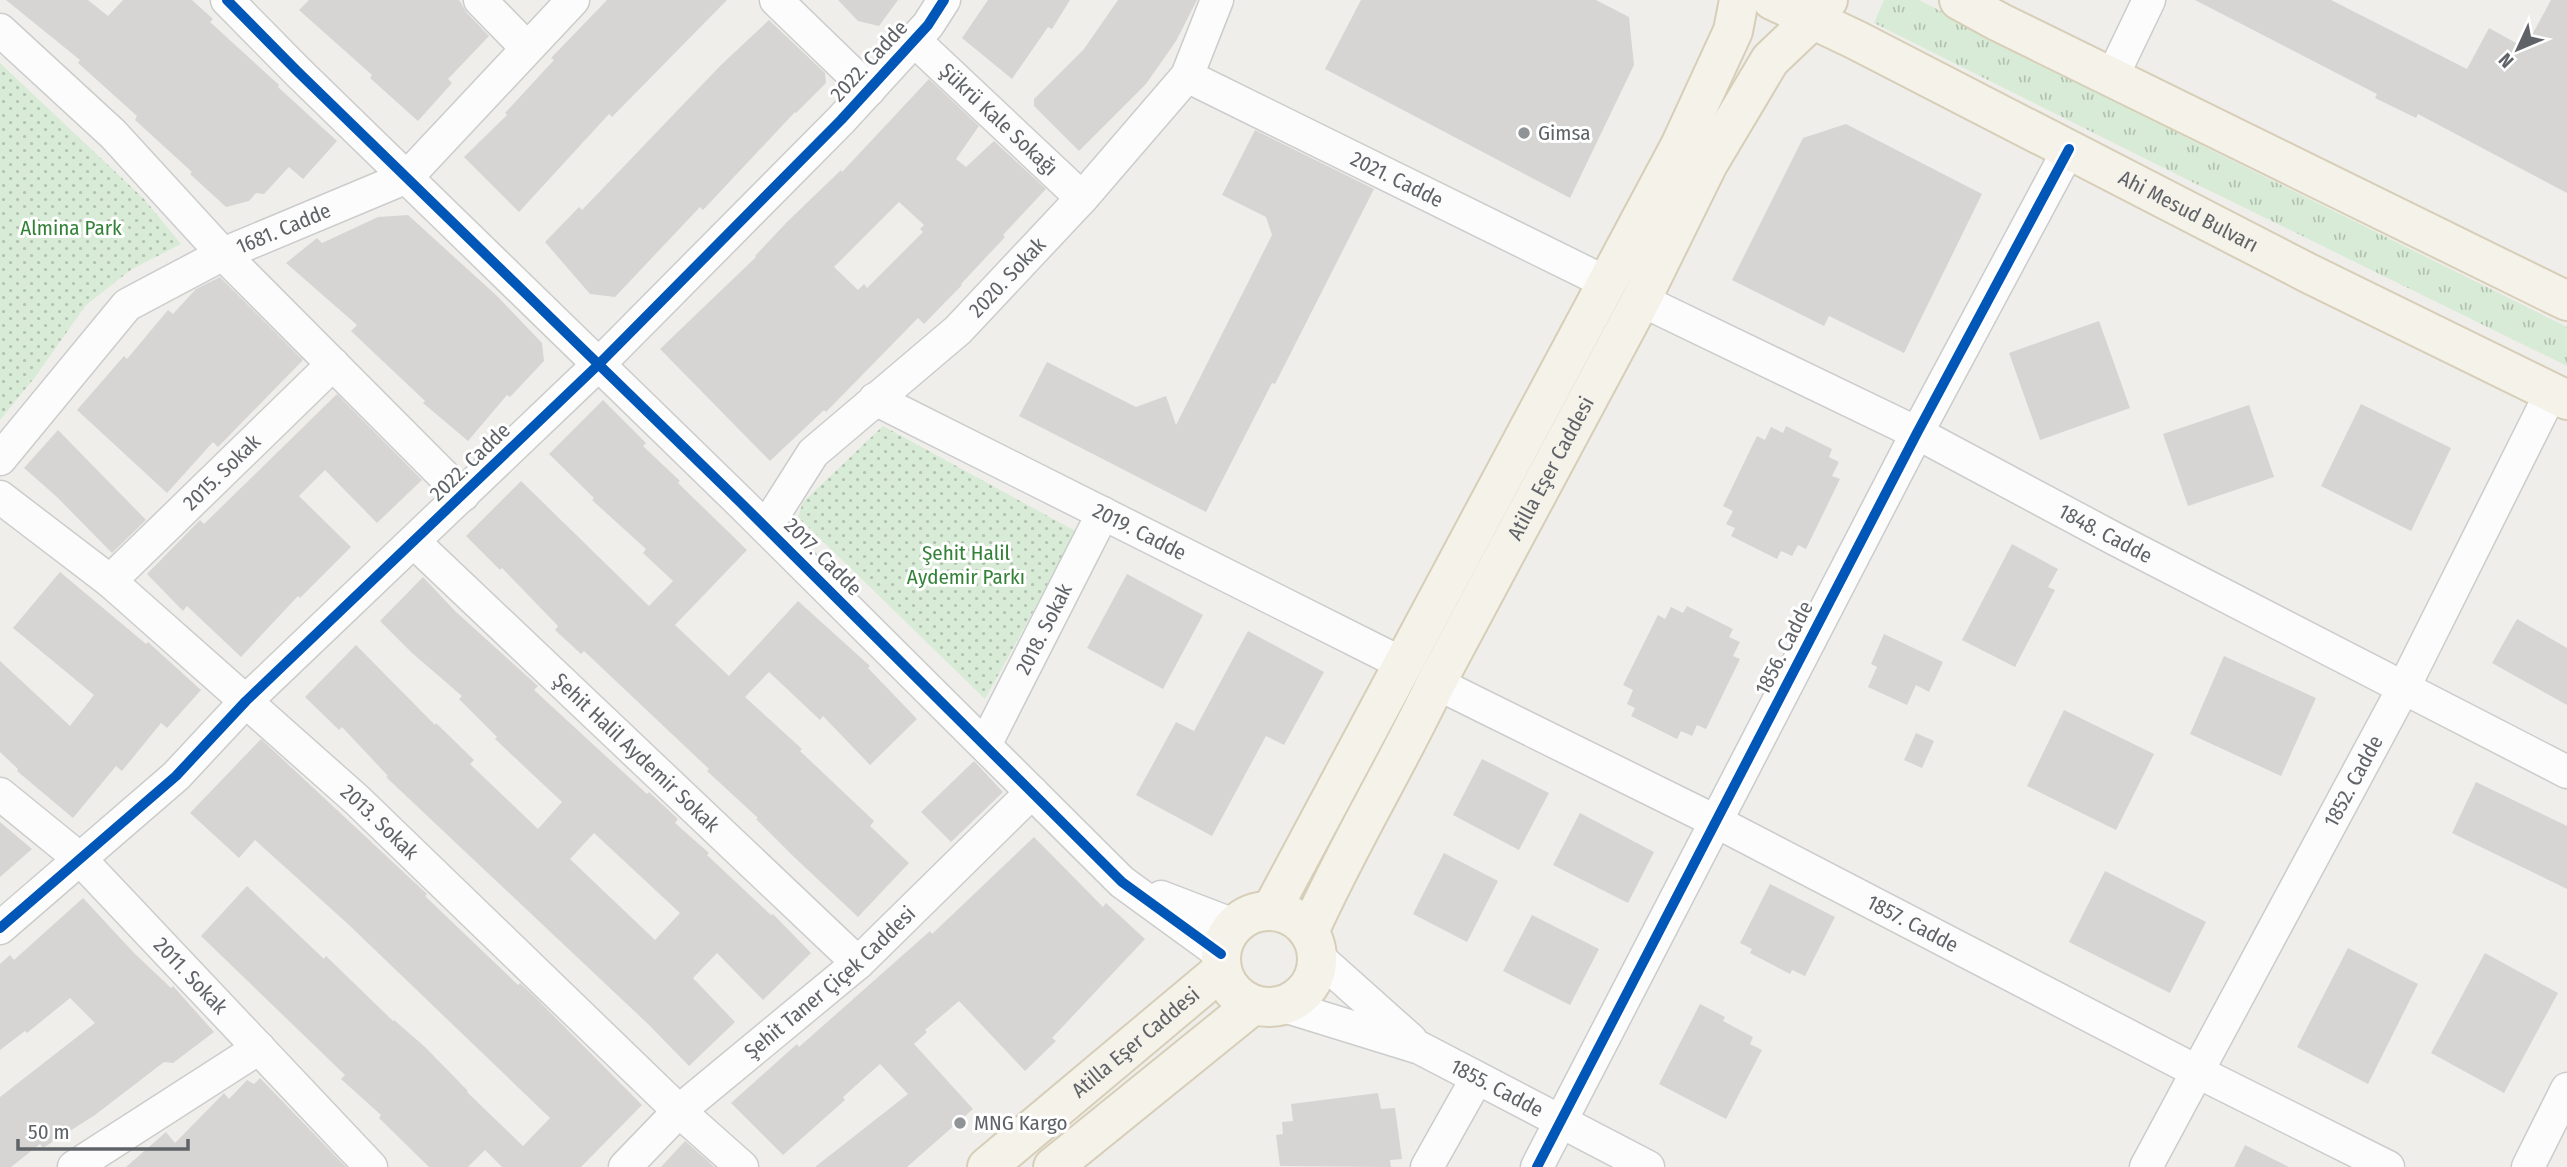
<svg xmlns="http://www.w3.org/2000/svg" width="2567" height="1167" viewBox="0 0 2567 1167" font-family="'Fira Sans Condensed',sans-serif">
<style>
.grass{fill:url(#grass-tufts)}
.park{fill:url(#park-dots)}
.building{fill:#d6d5d3;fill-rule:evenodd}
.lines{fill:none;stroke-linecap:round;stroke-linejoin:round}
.minor-casing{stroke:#cbcccc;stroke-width:35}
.major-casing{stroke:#d7ceb8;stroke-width:42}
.minor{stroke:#fdfcfc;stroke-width:32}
.major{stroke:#f4f2e9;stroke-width:38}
.cycleway-casing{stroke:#fff;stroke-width:15}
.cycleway{stroke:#0057b8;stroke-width:10}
.poi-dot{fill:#919496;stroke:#fff;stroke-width:2.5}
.labels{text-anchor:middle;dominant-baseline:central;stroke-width:6;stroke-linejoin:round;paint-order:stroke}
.street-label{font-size:21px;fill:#5f6368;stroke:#fff}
.poi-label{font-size:21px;fill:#5f6368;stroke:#fff;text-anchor:start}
.park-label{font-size:21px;fill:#348238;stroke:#fff}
</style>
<defs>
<pattern id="grass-tufts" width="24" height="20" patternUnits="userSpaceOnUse" patternTransform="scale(1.75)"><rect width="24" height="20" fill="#d8ebd6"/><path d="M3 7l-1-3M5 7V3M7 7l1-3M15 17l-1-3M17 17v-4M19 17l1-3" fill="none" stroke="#b2c2b1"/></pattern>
<pattern id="park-dots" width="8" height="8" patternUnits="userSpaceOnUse" patternTransform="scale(1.75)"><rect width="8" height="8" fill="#d8ebd6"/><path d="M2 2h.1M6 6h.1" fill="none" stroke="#b2c2b1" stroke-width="1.8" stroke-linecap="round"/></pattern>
</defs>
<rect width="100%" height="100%" fill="#efeeea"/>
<!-- grass -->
<polygon class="grass" points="1884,0 1919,0 2195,142 2567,327 2567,366 2184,178 1874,23"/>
<!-- park -->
<g class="park">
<polygon points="0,63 144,199 181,244 132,269 86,305 35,377 0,420"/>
<polygon points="883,426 1077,532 985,699 798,517 803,502"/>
</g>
<!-- building -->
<g class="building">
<polygon points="6,0 88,0 108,16 123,0 192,0 213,19 210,22 279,85 278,87 337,141 303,179 289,167 264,194 256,193 249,201 226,207 190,174 192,172 135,120 137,116 78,63 80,60"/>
<polygon points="309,0 459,0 467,13 489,36 448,79 452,83 418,121 370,78 372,75 299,10"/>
<polygon points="607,0 727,0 612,117 609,114 519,212 464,157 507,115 505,113 554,60 551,58"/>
<polygon points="838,0 898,0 879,26 858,21"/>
<polygon points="988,0 1070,0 1052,29 1048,27 1012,79 962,38"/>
<polygon points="1118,0 1197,0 1176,41 1146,84 1079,151 1034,106 1034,99 1084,49"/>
<polygon points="1361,0 1596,0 1629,17 1634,65 1570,198 1325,69"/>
<polygon points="2195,0 2331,0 2467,69 2489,28 2525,48 2551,0 2567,0 2567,193 2418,114 2416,118 2375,98 2377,94"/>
<polygon points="769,20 825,73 826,83 796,113 795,112 703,210 700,207 615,297 590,294 545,242 579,207 582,210 721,65"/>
<path d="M929 79 979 126 956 159 966 167 994 141 1046 189 1003 235 1005 237 961 284 962 285 924 324 918 318 826 412 824 410 770 461 660 349 756 257 755 256 787 222 841 170 842 172ZM899 202 924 225 920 229 923 232 867 288 864 284 858 290 834 267Z"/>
<polygon points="1846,124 1982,194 1904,353 1829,316 1824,326 1732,280 1803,138"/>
<polygon points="1255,130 1374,189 1275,384 1272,383 1206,512 1019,416 1047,362 1136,407 1166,396 1176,425 1272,235 1266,217 1222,195"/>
<polygon points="408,215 496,295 542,343 544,361 510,397 507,395 468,441 423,403 425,401 351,331 357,325 286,263 317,238 322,243 378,217"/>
<polygon points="220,277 303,360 218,447 213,442 167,493 77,410 124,356 127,359 168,310 173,314 196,289"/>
<polygon points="2099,321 2130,408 2040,440 2009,353"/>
<polygon points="337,394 422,480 377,523 325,470 299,496 351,547 300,598 298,596 241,657 187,606 183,611 147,574 200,520 204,524"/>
<polygon points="603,400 646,443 643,446 680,481 678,483 747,550 675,625 729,676 798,601 870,666 868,668 917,719 870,765 823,716 820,720 769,672 745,697 802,749 800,751 874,821 870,826 909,863 858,917 793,856 756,819 758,818 707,771 709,769 584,651 581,654 555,630 558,626 502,568 500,570 466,536 521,481 649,606 673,581 643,553 646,549 592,500 594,498 549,454"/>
<polygon points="2361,404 2451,448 2411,531 2321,486"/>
<polygon points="2249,405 2274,477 2188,506 2163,434"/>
<polygon points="1786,426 1832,449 1829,457 1839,462 1832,476 1840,479 1806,549 1798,545 1792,556 1781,551 1777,559 1731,536 1735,528 1726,524 1733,511 1723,506 1757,436 1765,440 1771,427 1783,433"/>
<polygon points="58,430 146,520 112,553 57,497 24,468"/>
<polygon points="2012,544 2058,569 2048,587 2055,590 2015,667 1962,640"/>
<polygon points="60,572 146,644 148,642 201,690 167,728 161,723 122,771 116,766 73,818 17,771 18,769 0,752 0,661 70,726 94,695 13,628"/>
<polygon points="1127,574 1203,615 1163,689 1087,648"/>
<path d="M423 577 455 611 538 686 534 690 647 794 649 792 678 819 675 823 709 853 707 855 771 915 773 914 811 953 763 1000 717 953 693 978 735 1022 689 1066 648 1024 386 777 388 776 342 727 339 730 305 697 356 645 435 725 436 723 474 760 470 764 538 829 562 802 495 739 497 737 459 699 462 696 412 653 380 621ZM594 833 680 913 655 940 570 859Z"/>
<polygon points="1687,606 1733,629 1729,637 1740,642 1733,656 1740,659 1706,729 1697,725 1692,736 1681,731 1677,739 1631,716 1635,708 1627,704 1633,690 1623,685 1658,615 1665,619 1671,607 1683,613"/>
<polygon points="2517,619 2567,648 2567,705 2492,663"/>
<polygon points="1248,631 1324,672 1284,745 1266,736 1212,836 1136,795 1176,722 1194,731"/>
<polygon points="1884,634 1943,662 1929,692 1916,685 1907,705 1868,687 1877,667 1871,664"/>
<polygon points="2224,656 2316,698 2281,776 2190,734"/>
<polygon points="2064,710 2154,754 2116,830 2027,786"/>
<polygon points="1916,733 1934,741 1922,768 1904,760"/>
<polygon points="261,739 427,894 425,896 518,985 520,983 536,998 642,1105 581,1167 502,1167 485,1150 468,1167 429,1167 379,1118 381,1115 341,1079 345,1075 201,936 247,886 324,959 326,956 393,1021 394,1020 425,1047 468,1091 467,1092 523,1146 550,1118 349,925 255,840 239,858 190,813"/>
<polygon points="1482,759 1549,793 1519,850 1453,815"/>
<polygon points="974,761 1003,792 951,842 921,812"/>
<polygon points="2476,782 2567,826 2567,889 2452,833"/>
<polygon points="1580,813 1654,852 1628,903 1553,865"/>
<polygon points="0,822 32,849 0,877"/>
<polygon points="1034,837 1103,907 1106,903 1145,939 1052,1038 1056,1041 1025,1071 959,1001 925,1030 927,1032 914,1044 973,1109 907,1167 815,1167 908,1094 880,1064 843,1097 845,1100 783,1155 731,1103 797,1044 799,1047 930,931 932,934"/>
<polygon points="1444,853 1498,881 1467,942 1413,914"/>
<polygon points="2105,871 2206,922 2170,993 2069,942"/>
<polygon points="1770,884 1835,917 1805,976 1792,970 1790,974 1750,953 1752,949 1740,943"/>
<polygon points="83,898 134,953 171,988 173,986 214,1032 173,1063 164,1062 95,1115 43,1148 40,1144 11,1167 0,1167 0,1097 95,1023 70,998 27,1033 25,1031 0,1050 0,964 10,955 14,960"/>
<polygon points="1532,915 1599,949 1570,1005 1503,971"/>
<polygon points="2348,948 2418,984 2368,1084 2297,1047"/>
<polygon points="2485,953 2558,993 2504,1093 2431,1053"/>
<polygon points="1700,1004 1725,1017 1723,1021 1753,1037 1750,1044 1762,1050 1726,1119 1659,1084"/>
<polygon points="260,1078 346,1167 126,1167 166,1132 175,1143 224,1093 229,1099 247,1080 254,1084"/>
<polygon points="1378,1093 1381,1109 1395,1108 1402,1159 1390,1160 1391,1167 1280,1166 1276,1135 1283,1134 1282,1122 1293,1121 1291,1104"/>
<polygon points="685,1141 708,1161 714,1167 661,1167"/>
<polygon points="2245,1145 2289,1167 2234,1167"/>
</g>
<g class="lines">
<defs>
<g id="minor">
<polyline points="227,0 297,71 741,503 1122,882 1221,954"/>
<polyline points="480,0 527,48"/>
<polyline points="776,0 869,90"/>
<polyline points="0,30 113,134 223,254 463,495"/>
<path id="s1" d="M914 40 1082 198"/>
<path id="s2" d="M1187 76 1607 283"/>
<polyline points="2112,77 2149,0"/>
<path id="s3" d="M1641 300 1917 433 2115 539 2567 772"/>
<path id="s4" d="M875 399 1403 664"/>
<path id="s5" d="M0 459 127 305 223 254 407 177 573 0"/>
<path id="s6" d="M0 497 110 581 357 800 679 1111 742 1167"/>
<path id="s7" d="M766 527 813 453 958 330 1082 198 1187 76 1217 0"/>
<path id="s8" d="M414 542 858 963"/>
<path id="s9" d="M110 581 333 364"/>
<path id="s10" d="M1436 683 1715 821 2196 1071 2388 1167"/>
<path id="s11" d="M985 745 1103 513"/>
<path id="s12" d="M0 794 80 859 371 1167"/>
<polyline points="1161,897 1234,925"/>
<polyline points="0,928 176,776 246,701 599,364 841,120 928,25 944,0"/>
<polyline points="1318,957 1411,1040"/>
<path id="s13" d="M1284 1006 1420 1048 1648 1167"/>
<polyline points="74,1167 259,1048"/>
<path id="s14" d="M625 1167 679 1111 858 963 1032 792"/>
<polyline points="1427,1167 1477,1078"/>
<polyline points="1537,1167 1917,433 2069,149"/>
<path id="s15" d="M2146 1167 2404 687 2551 393"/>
<polyline points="2528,1167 2567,1089"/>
</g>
<g id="major">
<path id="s16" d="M1772 0 1856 40 2308 273 2567 400"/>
<polyline points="1959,0 1999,22 2567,301"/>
<circle cx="1269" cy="959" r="48"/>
<polyline points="1271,911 1680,146 1733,31 1739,0"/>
<path id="s17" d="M1309 932C1347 847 1396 767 1436 683L1641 300 1708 164 1770 60 1813 19 1828 0"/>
<path id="s18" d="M987 1167 1222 970"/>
<polyline points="1053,1167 1253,1005"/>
</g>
</defs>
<!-- minor casing -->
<use href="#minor" class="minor-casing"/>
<!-- major casing -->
<use href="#major" class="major-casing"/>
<!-- minor -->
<use href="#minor" class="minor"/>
<!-- major -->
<use href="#major" class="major"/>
<defs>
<g id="cycleway">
<polyline points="227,0 297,71 741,503 1122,882 1221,954"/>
<polyline points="0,928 176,776 246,701 599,364 841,120 928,25 944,0"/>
<polyline points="1537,1167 1917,433 2069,149"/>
</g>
</defs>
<!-- cycleway casing -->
<use href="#cycleway" class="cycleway-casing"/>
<!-- cycleway -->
<use href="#cycleway" class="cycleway"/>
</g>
<!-- markers -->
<g class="poi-dot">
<circle cx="1524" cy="133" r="7"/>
<circle cx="960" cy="1123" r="7"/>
</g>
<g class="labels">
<!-- street labels -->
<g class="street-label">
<text transform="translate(869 61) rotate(-47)">2022. Cadde</text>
<text stroke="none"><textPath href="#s1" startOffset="116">Şükrü Kale Sokağı</textPath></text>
<text stroke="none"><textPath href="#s2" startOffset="234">2021. Cadde</textPath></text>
<text stroke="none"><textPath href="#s16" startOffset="467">Ahi Mesud Bulvarı</textPath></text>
<text stroke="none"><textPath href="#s5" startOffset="374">1681. Cadde</textPath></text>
<text stroke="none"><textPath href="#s7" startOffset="350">2020. Sokak</textPath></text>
<text transform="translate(470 462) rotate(-44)">2022. Cadde</text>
<text stroke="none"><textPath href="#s17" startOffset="523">Atilla Eşer Caddesi</textPath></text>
<text stroke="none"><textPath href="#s9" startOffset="156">2015. Sokak</textPath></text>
<text stroke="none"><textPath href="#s4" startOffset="296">2019. Cadde</textPath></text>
<text stroke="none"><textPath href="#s3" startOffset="520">1848. Cadde</textPath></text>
<text transform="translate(823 557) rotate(45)">2017. Cadde</text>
<text stroke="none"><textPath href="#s11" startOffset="130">2018. Sokak</textPath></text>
<text transform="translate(1784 648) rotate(-63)">1856. Cadde</text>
<text stroke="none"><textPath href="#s8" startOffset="306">Şehit Halil Aydemir Sokak</textPath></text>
<text stroke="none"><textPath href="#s15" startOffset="438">1852. Cadde</textPath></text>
<text stroke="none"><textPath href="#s6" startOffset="500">2013. Sokak</textPath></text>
<text stroke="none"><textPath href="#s10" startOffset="534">1857. Cadde</textPath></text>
<text stroke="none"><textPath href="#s12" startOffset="264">2011. Sokak</textPath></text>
<text stroke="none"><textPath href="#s14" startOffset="276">Şehit Taner Çiçek Caddesi</textPath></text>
<text stroke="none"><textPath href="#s18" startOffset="194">Atilla Eşer Caddesi</textPath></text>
<text stroke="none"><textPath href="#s13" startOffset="229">1855. Cadde</textPath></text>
</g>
<!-- poi labels -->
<g class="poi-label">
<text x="1538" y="133">Gimsa</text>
<text x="974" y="1123">MNG Kargo</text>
</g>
<!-- park labels -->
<g class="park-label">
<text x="71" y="228">Almina Park</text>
<text x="966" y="553">Şehit Halil<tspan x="966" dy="24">Aydemir Parkı</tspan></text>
</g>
</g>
<!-- north arrow -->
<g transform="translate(2518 49) rotate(226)" stroke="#ffffff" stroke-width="5" paint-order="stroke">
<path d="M0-5L12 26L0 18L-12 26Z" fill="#5f6368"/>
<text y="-10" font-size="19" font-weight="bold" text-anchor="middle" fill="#5f6368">N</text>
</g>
<!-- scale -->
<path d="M18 1139v10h170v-10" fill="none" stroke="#5f6368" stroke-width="3.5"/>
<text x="28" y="1139" font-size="21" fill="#5f6368" stroke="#ffffff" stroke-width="5" paint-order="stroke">50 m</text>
</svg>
